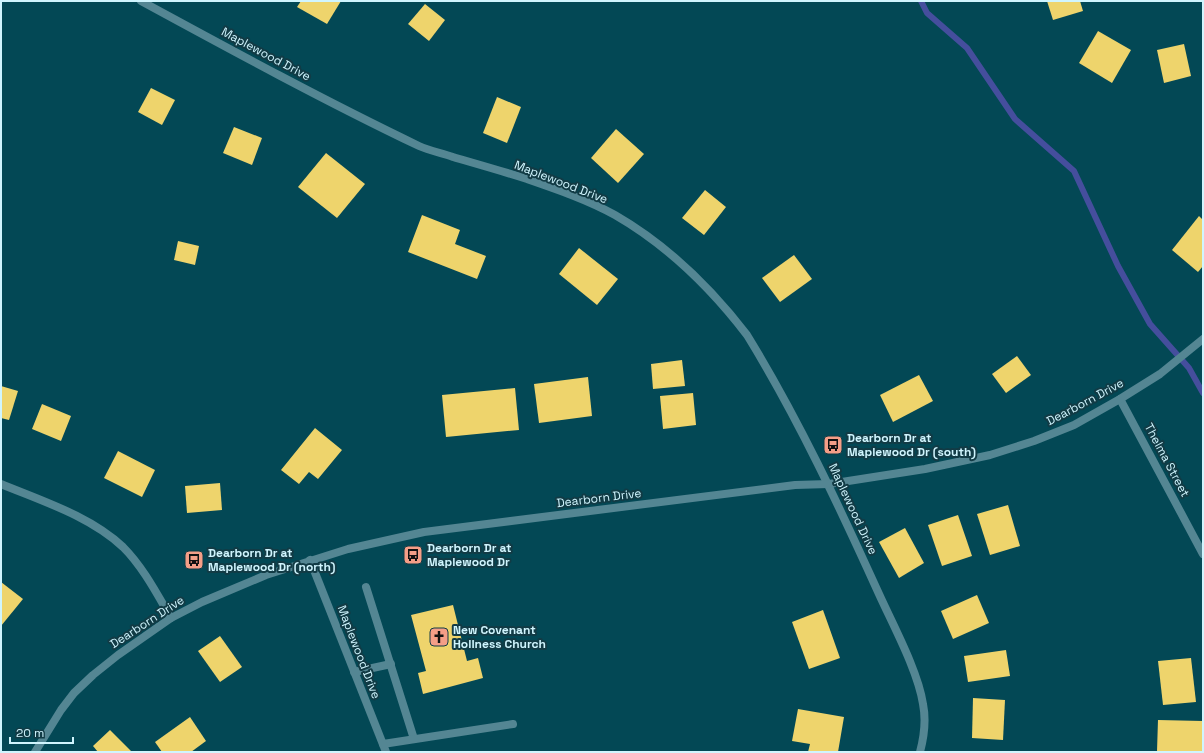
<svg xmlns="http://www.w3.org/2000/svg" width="1204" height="753" viewBox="0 0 1204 753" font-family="'Space Grotesk',sans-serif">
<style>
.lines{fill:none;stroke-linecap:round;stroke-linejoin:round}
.stream{stroke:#454e9d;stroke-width:6}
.building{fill:#eed46c}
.service{stroke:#548693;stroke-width:8}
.minor{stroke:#548693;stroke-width:8}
.tertiary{stroke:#548693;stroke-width:8}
.labels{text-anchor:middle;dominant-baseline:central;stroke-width:4;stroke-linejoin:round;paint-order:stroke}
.street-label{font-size:12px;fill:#d0f5fe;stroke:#123b45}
.poi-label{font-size:12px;font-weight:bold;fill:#d0f5fe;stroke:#123b45;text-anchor:start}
</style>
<rect width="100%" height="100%" fill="#034855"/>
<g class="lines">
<!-- stream -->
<polyline class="stream" points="921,1 927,13 967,48 1015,119 1074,171 1118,266 1150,324 1189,368 1203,393"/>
</g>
<!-- building -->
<g class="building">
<polygon points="301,1 341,1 327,24 297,7"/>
<polygon points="1047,1 1080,1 1083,11 1053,20"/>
<polygon points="425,4 445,20 429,41 408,24"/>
<polygon points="1098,31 1131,50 1112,83 1079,63"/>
<polygon points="1184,44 1191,76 1164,83 1157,50"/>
<polygon points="151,88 175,100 162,125 138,112"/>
<polygon points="497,97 521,107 507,143 483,133"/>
<polygon points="234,127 262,138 252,165 223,153"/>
<polygon points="616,129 644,154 618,183 591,158"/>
<polygon points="326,153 365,184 337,218 298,187"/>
<polygon points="705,190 726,207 704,235 682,218"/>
<polygon points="422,215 460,230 455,244 486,256 477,279 408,252"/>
<polygon points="1199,216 1203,220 1203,266 1198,272 1172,250"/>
<polygon points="178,241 199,246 195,265 174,260"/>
<polygon points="579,248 618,279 597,305 559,274"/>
<polygon points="794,255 812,279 780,302 762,278"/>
<polygon points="1017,356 1031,375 1006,393 992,374"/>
<polygon points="682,360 685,386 653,389 651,364"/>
<polygon points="919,375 933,401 893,422 880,395"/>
<polygon points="588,377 592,416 539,423 534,384"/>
<polygon points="1,386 18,391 9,420 1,418"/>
<polygon points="515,388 519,430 446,437 442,395"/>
<polygon points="693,393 696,425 663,429 660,396"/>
<polygon points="42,404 71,416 61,441 32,429"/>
<polygon points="315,428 342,450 318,479 309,472 299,484 281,470"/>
<polygon points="118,451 155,470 142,497 104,478"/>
<polygon points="220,483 222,510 187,513 185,486"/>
<polygon points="1008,505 1020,546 990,555 977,514"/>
<polygon points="958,515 972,556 942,566 928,525"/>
<polygon points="905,528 924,563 899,578 879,542"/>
<polygon points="1,582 23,599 1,626"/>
<polygon points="977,595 989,623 953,639 941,611"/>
<polygon points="453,605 467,661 478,658 483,678 423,694 418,673 426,671 411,615"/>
<polygon points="823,610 840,658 809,669 792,622"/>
<polygon points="220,636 242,667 220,682 198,651"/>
<polygon points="1006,650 1010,676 968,682 964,656"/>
<polygon points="1191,658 1196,702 1163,705 1158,661"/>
<polygon points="973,698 1005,700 1003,740 972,738"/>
<polygon points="798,709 844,717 838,752 808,752 810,744 792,741"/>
<polygon points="190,717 206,741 191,752 162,752 155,742"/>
<polygon points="1158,720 1203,721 1203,752 1157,751"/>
<polygon points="110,730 132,752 98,752 93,746"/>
</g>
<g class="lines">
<!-- service -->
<g class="service">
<polyline points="366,587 414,739"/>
<polyline points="354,672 391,664"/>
<polyline points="383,744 513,724"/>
</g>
<!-- minor -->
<g class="minor">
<path d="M141 1C233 51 325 101 419 146 430 151 442 153 453 157 477 164 502 171 527 179 556 189 588 200 615 215 667 245 711 288 747 335 798 418 839 506 879 594 893 625 918 671 923 704 926 719 924 737 920 752"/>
<polyline points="1120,399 1203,554"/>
<path d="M1 484C42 501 90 516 123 547 143 567 157 594 171 618"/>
<polyline points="310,560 386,752"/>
</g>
<!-- tertiary -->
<polyline class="tertiary" points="35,752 61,710 74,693 93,675 118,655 171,618 202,602 266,575 348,549 424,532 795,485 829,484 925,469 990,455 1034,441 1074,425 1120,399 1160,374 1203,339"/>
</g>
<!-- icons -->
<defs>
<symbol id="bus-square" viewBox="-11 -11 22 22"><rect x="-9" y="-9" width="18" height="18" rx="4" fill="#f49e87" stroke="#123b45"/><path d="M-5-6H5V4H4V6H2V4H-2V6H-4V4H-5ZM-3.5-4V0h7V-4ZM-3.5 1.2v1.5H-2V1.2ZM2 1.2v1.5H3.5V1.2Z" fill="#111"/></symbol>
<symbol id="church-square" viewBox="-11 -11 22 22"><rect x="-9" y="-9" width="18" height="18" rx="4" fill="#f49e87" stroke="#123b45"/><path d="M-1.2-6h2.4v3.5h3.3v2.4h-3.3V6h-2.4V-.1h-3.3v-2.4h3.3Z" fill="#111"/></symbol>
</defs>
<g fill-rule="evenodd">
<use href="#bus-square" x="822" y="434" width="22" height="22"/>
<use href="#bus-square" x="402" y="544" width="22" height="22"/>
<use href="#bus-square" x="183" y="549" width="22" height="22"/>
<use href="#church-square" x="428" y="626" width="22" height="22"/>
</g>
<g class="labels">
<!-- street labels -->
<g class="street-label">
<text transform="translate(266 54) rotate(28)">Maplewood Drive</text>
<text transform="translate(561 182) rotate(21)">Maplewood Drive</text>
<text transform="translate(1085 402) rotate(-28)">Dearborn Drive</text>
<text transform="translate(1167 460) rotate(62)">Thelma Street</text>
<text transform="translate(599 498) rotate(-7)">Dearborn Drive</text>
<text transform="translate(853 509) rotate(65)">Maplewood Drive</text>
<text transform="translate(147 622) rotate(-33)">Dearborn Drive</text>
<text transform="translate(359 652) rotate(69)">Maplewood Drive</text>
</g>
<!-- poi labels -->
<g class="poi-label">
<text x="847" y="438">Dearborn Dr at<tspan x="847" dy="14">Maplewood Dr (south)</tspan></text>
<text x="427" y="548">Dearborn Dr at<tspan x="427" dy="14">Maplewood Dr</tspan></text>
<text x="208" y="553">Dearborn Dr at<tspan x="208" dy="14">Maplewood Dr (north)</tspan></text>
<text x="453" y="630">New Covenant<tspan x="453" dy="14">Holiness Church</tspan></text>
</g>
</g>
<!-- border -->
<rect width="1204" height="753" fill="none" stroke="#d0f5fe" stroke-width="4"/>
<!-- scale -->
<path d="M10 737v6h63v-6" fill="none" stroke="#d0f5fe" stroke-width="2"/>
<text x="16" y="737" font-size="12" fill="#d0f5fe" stroke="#123b45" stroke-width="3" paint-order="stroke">20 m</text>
</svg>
